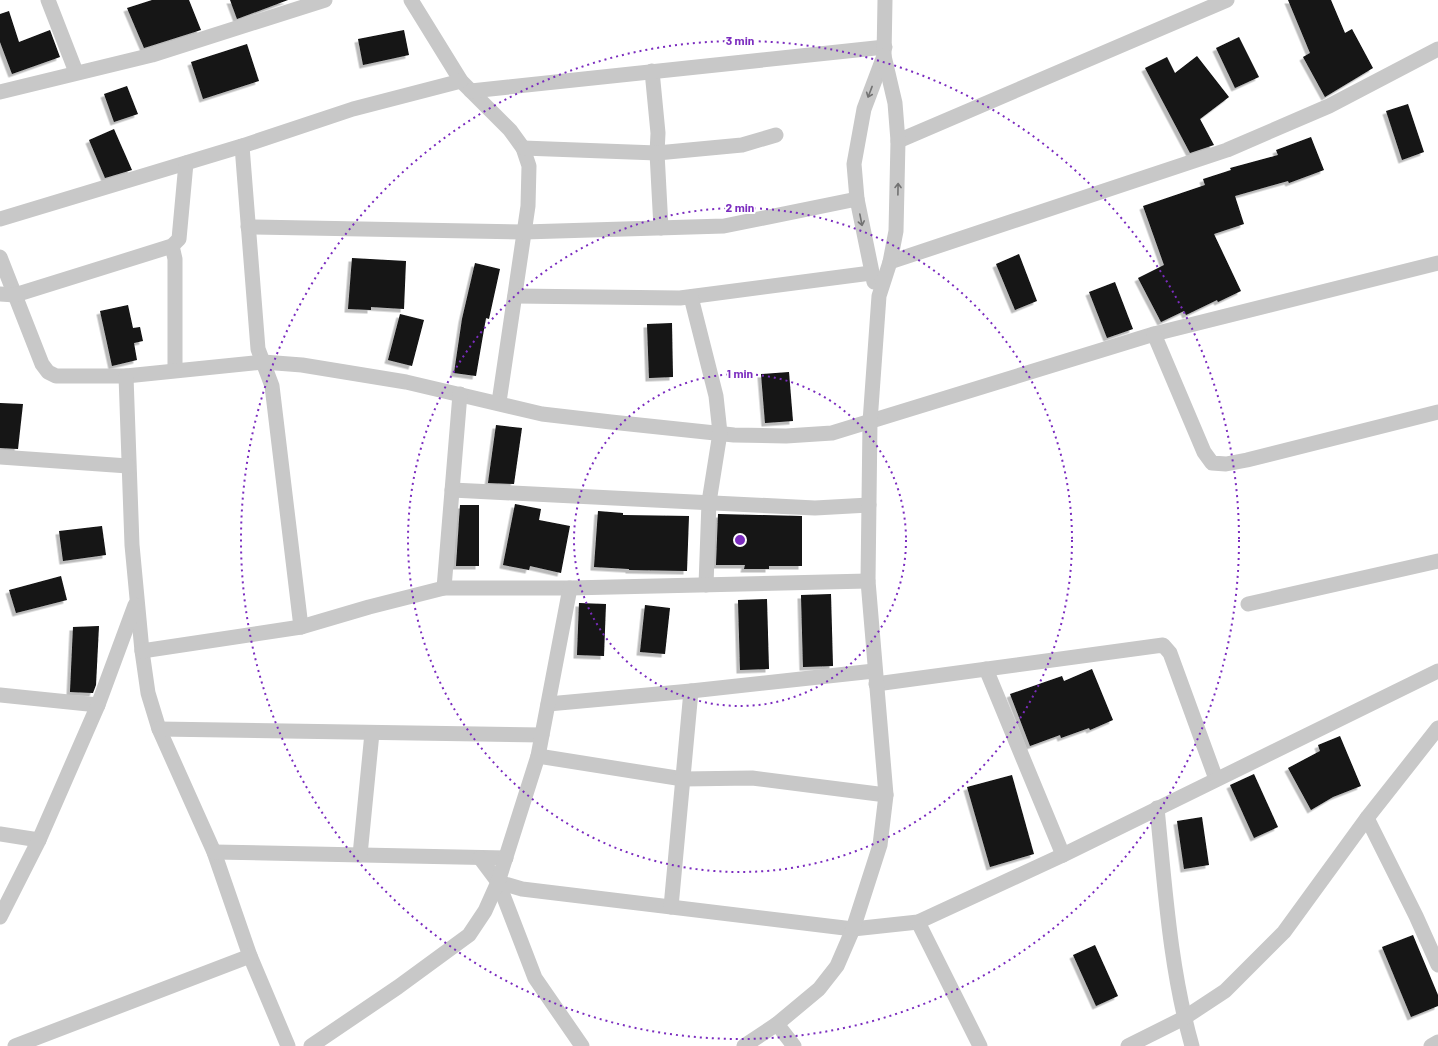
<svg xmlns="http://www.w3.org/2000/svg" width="1438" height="1046" viewBox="0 0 1438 1046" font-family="Barlow,sans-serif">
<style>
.building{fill:#121212;filter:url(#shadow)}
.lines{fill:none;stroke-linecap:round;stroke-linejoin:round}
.minor{stroke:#c8c8c8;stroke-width:15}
.oneway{stroke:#727272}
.ring{fill:none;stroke:#7b2cbf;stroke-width:2;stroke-dasharray:2 4}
.centre{fill:#7b2cbf;stroke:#fff;stroke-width:2}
.ring-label{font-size:12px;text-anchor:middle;font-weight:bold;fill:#7b2cbf;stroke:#fff;stroke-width:4;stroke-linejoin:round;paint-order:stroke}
</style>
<defs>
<filter id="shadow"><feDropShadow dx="-3.5" dy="3.5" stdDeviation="0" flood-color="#0004"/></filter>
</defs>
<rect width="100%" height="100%" fill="#fff"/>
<!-- building -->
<g class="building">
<polygon points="152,0 189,0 201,30 144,48 127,8"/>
<polygon points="230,0 288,0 237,19"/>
<polygon points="1288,0 1331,0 1345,33 1352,29 1373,68 1325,97 1303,57 1310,53"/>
<polygon points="9,11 19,42 50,30 60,57 12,74 0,42 0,14"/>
<polygon points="404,30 409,55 363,65 358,39"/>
<polygon points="1239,37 1259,77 1235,88 1216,48"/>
<polygon points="247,44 259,81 203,99 191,62"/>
<polygon points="1197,56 1229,97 1200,119 1214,145 1190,153 1145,68 1167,57 1175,73"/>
<polygon points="127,86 138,114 114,122 104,94"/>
<polygon points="1408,104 1424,152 1402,160 1386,111"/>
<polygon points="114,129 132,170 105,178 89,140"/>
<polygon points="1311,137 1324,170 1289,183 1288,181 1235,196 1244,224 1214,234 1241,291 1218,302 1217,300 1186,315 1184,311 1161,322 1138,278 1164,265 1143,206 1205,185 1203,179 1231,170 1230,168 1278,155 1276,150"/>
<polygon points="1019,254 1037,301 1015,310 996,264"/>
<polygon points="352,258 406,261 404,309 371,307 371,310 348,309"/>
<polygon points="475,263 500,269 489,319 486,318 476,376 454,373 462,319"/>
<polygon points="1115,282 1133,329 1107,338 1089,292"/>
<polygon points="128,305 133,328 140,327 143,341 134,343 137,360 112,366 100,311"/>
<polygon points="400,314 424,320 412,366 388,360"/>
<polygon points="672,323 673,377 649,378 647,324"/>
<polygon points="789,372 793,421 765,423 761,374"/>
<polygon points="0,403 23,404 18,449 0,448"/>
<polygon points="496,425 522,428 514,484 488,483"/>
<polygon points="515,504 541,509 539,520 570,526 561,573 530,566 529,570 503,565"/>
<polygon points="460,505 479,505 479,566 456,566"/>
<polygon points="598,511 623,513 623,515 689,516 687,571 629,570 629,569 594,567"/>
<polygon points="718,514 802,516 802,566 769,566 769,569 744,569 745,565 716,565"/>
<polygon points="102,526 106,555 63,561 59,531"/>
<polygon points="61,576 67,600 16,613 9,590"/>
<polygon points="831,594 833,666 803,667 801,595"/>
<polygon points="767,599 769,669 740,670 738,600"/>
<polygon points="579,603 606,604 604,656 577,655"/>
<polygon points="645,605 670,608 665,654 640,652"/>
<polygon points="99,626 96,685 93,693 70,692 73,627"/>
<polygon points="1092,669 1113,720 1090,730 1089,728 1061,738 1060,735 1030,746 1010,694 1062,676 1064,681"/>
<polygon points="1340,736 1361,786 1333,797 1311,810 1288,768 1320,751 1318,745"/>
<polygon points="1254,774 1278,827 1254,838 1230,785"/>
<polygon points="1012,775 1034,854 990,867 967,787"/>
<polygon points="1202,817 1209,865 1184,869 1177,821"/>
<polygon points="1413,935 1438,995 1438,1006 1411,1017 1382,947"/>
<polygon points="1095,945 1118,996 1096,1006 1073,955"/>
</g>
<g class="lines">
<!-- minor -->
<g class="minor">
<polyline points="48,0 76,72"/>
<polyline points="411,0 461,81 510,130 523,148 529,166 528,206 499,402"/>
<polyline points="652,71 658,133 657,153 661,228"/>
<polyline points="471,91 885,47"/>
<polyline points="0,92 152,55 325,0"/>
<polyline points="898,141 1227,0"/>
<polyline points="242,146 258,349 272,386 301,627"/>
<polyline points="523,148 657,153 742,145 776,135"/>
<polyline points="0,219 242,146 353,109 461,81"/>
<polyline points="248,227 524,232 724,226 857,199"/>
<polyline points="172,246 175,259 175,370"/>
<polyline points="0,257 42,364 48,372 56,376 126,376 263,362 302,365 406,382 542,414 611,422 734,435 786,436 832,433 1154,334 1438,263"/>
<polyline points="890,262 1227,150 1329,106 1438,49"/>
<polyline points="874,282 857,199 854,164 864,109 884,56 885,0"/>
<polyline points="0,294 15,295 172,246 179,239 186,163"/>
<polyline points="515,296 680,298 871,273"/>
<polyline points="691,297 716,396 720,433 709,502 706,585"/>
<polyline points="1154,334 1204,452 1212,463 1226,464 1247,460 1438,412"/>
<polyline points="126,376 132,545 142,651 148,693 159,729 214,852 250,956 288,1046"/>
<polyline points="0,457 128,466"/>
<polyline points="452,490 815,508 869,505"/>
<polyline points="444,588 460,394"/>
<polyline points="1248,604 1438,561"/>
<polyline points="142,651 301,627 369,607 444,588 570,588 868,581"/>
<polyline points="986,669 1063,855"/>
<polyline points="876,684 1163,645 1170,653 1216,779"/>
<polyline points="0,695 98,705"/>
<polyline points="548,704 691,691 874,671"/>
<polyline points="159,729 542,735"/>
<polyline points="538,756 683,779 752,778 886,795"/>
<path d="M1157 808C1165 888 1170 969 1192 1046"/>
<polyline points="1367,818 1416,916 1438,965"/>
<polyline points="0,834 39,840"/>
<polyline points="214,852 506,858"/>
<polyline points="360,855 372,733"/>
<polyline points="480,858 498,882 535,978 582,1046"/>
<polyline points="498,882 522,889 853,929 918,922 1063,855 1438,671"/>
<polyline points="671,907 691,691"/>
<polyline points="0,917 39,840 98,705 135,605"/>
<polyline points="918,922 980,1046"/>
<polyline points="777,1024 794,1046"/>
<polyline points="15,1046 250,956"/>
<polyline points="311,1046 398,987 469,935 485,911 498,882 538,756 570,588"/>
<polyline points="744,1046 777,1024 819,989 837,966 853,929 880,845 886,795 868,581 870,422 879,296 890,262 896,231 898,141 895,103 884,56"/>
<polyline points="1128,1046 1184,1018 1225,991 1284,932 1367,818 1438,728"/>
<polyline points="1431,1046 1438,1042"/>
</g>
</g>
<!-- one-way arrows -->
<defs><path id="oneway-shaft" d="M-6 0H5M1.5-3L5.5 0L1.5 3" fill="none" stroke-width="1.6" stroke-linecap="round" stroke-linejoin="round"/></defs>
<g class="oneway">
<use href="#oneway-shaft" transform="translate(870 92) rotate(111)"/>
<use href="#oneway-shaft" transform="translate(898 189) rotate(-89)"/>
<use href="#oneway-shaft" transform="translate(861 220) rotate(79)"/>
</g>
<!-- distance rings -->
<g class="ring">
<circle cx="740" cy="540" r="166"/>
<circle cx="740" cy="540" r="332"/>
<circle cx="740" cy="540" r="499"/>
</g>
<circle cx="740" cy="540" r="6" class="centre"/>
<g class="ring-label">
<text x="740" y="45">3 min</text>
<text x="740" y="212">2 min</text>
<text x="740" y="378">1 min</text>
</g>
</svg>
